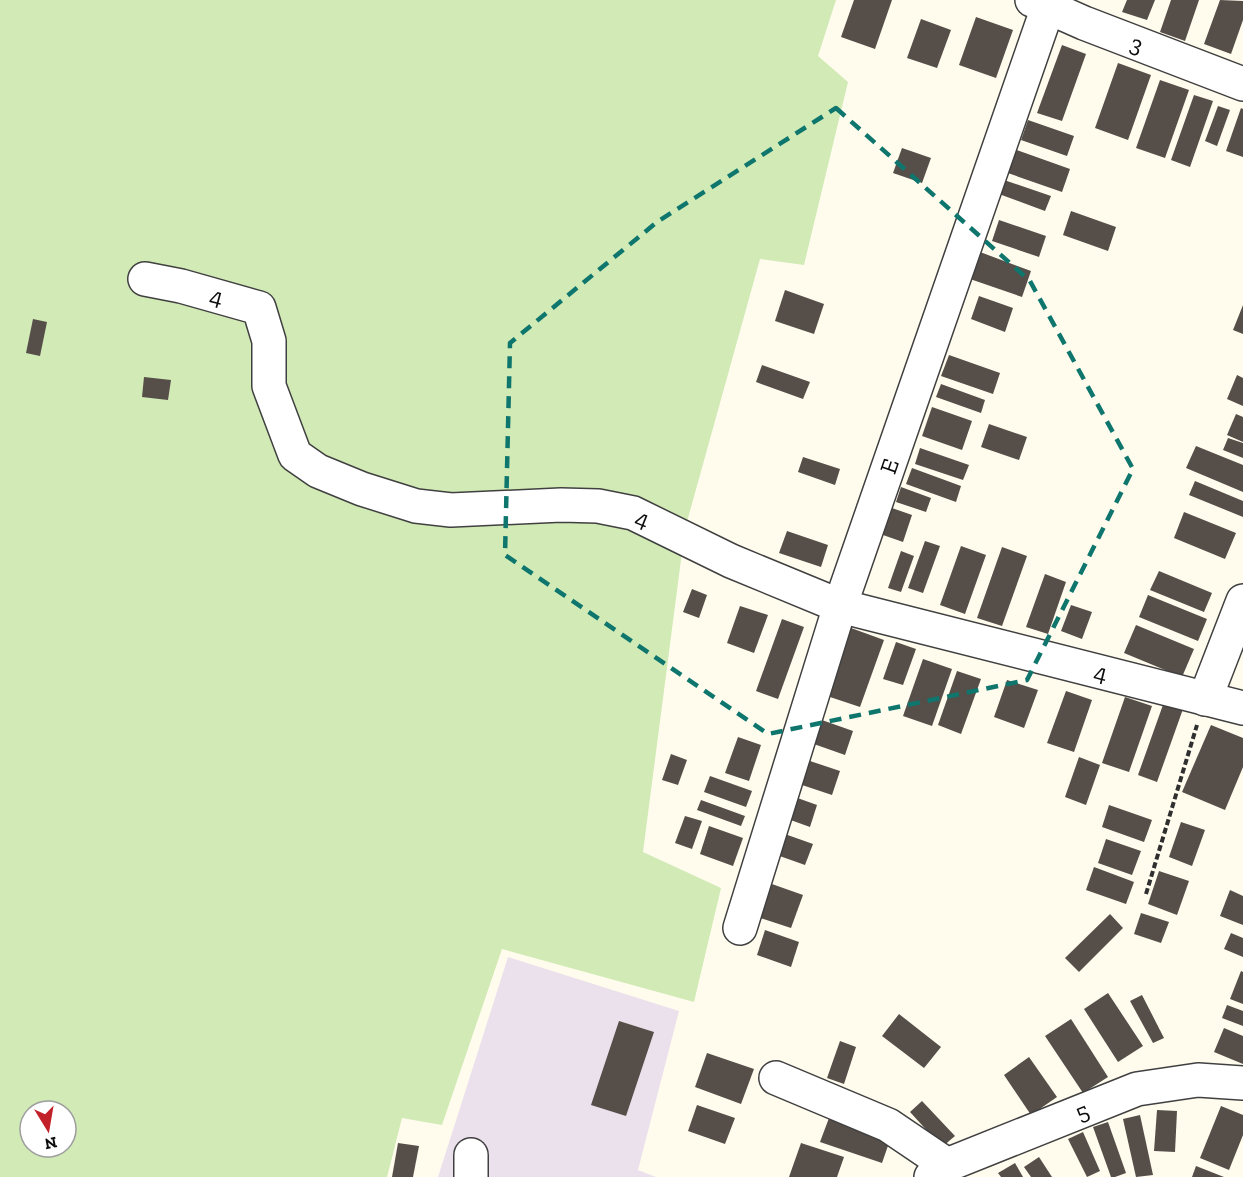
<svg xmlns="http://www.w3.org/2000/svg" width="1243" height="1177" viewBox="0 0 1243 1177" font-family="'Zilla Slab',serif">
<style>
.industrial{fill:#ebe1ec}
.green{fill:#d1eab6;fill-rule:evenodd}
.building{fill:#564e49}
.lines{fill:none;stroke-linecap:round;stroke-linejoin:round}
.minor-casing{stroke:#404040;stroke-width:36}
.path{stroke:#2f2f2f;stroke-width:4;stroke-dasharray:6 3;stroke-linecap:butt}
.minor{stroke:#fff;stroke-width:33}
.marked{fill:none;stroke:#0f766e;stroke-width:4.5;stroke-dasharray:12 8;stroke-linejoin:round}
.labels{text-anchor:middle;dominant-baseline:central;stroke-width:6;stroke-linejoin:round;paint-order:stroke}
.street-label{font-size:24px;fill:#0d0d0d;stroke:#fff}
</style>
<rect width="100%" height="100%" fill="#fffcee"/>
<!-- industrial -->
<polygon class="industrial" points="508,957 679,1011 638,1170 656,1177 438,1177"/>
<!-- green -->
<path class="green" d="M0 0H836L818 56 848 82 804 265 760 259 685 529 643 852 721 888 694 1002 502 949 442 1125 402 1118 387 1177H0ZM30 1111H66V1147H30Z"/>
<!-- building -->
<g class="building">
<polygon points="854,0 892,0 875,49 841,37"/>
<polygon points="1127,0 1155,0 1147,20 1122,12"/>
<polygon points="1171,0 1199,0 1185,41 1160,32"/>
<polygon points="1220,0 1243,1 1243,20 1231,54 1204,44"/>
<polygon points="976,17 1013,30 996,78 959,65"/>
<polygon points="921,19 951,30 937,68 907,58"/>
<polygon points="1062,45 1086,54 1062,121 1037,113"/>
<polygon points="1118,63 1151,75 1128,140 1095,128"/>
<polygon points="1160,80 1189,90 1165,158 1136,148"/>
<polygon points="1194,95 1213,101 1190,167 1171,160"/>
<polygon points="1218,106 1230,110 1217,146 1205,141"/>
<polygon points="1241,108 1243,109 1243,157 1226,151"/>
<polygon points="1028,120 1074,136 1067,156 1021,140"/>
<polygon points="902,148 931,158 922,183 893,173"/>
<polygon points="1011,148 1070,169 1062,192 1002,171"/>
<polygon points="1004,180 1051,196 1045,211 999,194"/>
<polygon points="1071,211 1116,227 1108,251 1063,235"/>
<polygon points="999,220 1046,236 1039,257 992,241"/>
<polygon points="980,252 1031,271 1022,297 970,279"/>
<polygon points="785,290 824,304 814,334 775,321"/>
<polygon points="979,296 1013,308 1005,332 971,319"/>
<polygon points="1243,305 1243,334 1233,330"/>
<polygon points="33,319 47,322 40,356 26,353"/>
<polygon points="949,355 1000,373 993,394 941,376"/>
<polygon points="762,365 810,382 803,399 756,382"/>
<polygon points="1237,375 1243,378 1243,406 1227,399"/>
<polygon points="144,377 171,380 168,400 142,397"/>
<polygon points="941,384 985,400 981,413 936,397"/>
<polygon points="932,407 972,421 962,450 922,436"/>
<polygon points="1236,414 1243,417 1243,442 1227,435"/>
<polygon points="989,424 1027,437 1019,460 981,447"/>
<polygon points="1228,438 1243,443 1243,458 1223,450"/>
<polygon points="1196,446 1243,465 1243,492 1186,468"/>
<polygon points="920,448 969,465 963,480 915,464"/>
<polygon points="803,457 840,469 835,485 798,472"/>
<polygon points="912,468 961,486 956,502 906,484"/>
<polygon points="1195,481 1243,501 1243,517 1189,495"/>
<polygon points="901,487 931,498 926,512 896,502"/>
<polygon points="892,508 912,515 903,542 883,535"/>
<polygon points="1184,512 1236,533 1225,559 1174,538"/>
<polygon points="787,531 828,545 821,567 779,553"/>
<polygon points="925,541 940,546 923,593 908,588"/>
<polygon points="961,546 986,555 965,614 940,605"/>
<polygon points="1002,547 1027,556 1002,626 977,618"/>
<polygon points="901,551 914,556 901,592 888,588"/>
<polygon points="1159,571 1212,593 1204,612 1150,590"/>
<polygon points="1045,574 1066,582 1048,634 1026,627"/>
<polygon points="692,589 707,595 699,618 683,612"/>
<polygon points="1148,595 1207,619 1198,641 1139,617"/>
<polygon points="1071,605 1092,612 1082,639 1061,631"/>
<polygon points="740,606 768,615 754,653 727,643"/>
<polygon points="782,619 804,627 778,699 756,691"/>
<polygon points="1136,625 1194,649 1182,677 1124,653"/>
<polygon points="851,628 884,640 860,707 827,696"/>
<polygon points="896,642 916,649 903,685 883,679"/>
<polygon points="923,659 952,669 932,726 903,716"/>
<polygon points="957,671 981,679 961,734 938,725"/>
<polygon points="1007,680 1038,690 1024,728 994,717"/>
<polygon points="1066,691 1092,700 1074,752 1047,743"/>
<polygon points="1125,697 1152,706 1129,772 1102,763"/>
<polygon points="1164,702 1183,709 1157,782 1138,775"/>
<polygon points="819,719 853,731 845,755 811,743"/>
<polygon points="1211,725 1243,738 1243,767 1225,810 1182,792"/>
<polygon points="738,737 761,745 749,781 725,773"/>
<polygon points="671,754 687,760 678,785 662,780"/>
<polygon points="1079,757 1100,765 1086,805 1065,797"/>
<polygon points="810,761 840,771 832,795 802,785"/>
<polygon points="710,776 752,791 746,807 704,792"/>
<polygon points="792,796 817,805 810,827 785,818"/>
<polygon points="701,800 745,816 741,826 697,810"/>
<polygon points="1109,805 1152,820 1144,842 1102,827"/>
<polygon points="685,816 702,821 692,849 675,843"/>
<polygon points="1181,822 1205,830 1192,866 1169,857"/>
<polygon points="709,826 743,838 733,866 700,854"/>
<polygon points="782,833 813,844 805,865 774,854"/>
<polygon points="1106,839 1141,851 1132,875 1098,863"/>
<polygon points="1094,867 1134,882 1126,904 1086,890"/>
<polygon points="1159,871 1189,881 1177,915 1148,904"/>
<polygon points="769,883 803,895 791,928 757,917"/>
<polygon points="1230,890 1243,896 1243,925 1220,916"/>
<polygon points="1141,913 1169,922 1161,943 1134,934"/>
<polygon points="1110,914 1123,928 1079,972 1065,958"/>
<polygon points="765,930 799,942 791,967 757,955"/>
<polygon points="1231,933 1243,938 1243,957 1224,949"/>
<polygon points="1241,971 1243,972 1243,1004 1230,999"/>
<polygon points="1108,993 1143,1046 1118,1062 1084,1009"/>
<polygon points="1142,995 1164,1038 1153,1043 1130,1001"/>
<polygon points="1227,1005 1243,1011 1243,1026 1222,1018"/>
<polygon points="899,1014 941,1047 924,1068 882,1036"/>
<polygon points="1071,1019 1108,1077 1083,1093 1045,1036"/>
<polygon points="619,1021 654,1032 626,1116 591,1105"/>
<polygon points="1224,1028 1243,1036 1243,1064 1214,1052"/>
<polygon points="840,1041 856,1047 844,1084 827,1078"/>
<polygon points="707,1053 754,1069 741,1104 695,1087"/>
<polygon points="1029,1057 1057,1097 1031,1115 1004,1075"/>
<polygon points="922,1101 955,1136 942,1147 910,1112"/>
<polygon points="697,1105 735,1118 725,1144 688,1131"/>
<polygon points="1221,1106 1243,1115 1243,1135 1229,1170 1200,1158"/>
<polygon points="1157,1110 1177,1111 1175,1152 1154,1151"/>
<polygon points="1140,1115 1153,1175 1136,1177 1123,1119"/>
<polygon points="829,1118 890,1140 882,1163 820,1142"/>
<polygon points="1108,1122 1126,1173 1115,1177 1111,1177 1093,1127"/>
<polygon points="1083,1132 1100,1171 1087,1177 1068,1139"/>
<polygon points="398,1143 419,1146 413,1177 392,1177"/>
<polygon points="801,1143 844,1157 837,1177 789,1177"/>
<polygon points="1039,1157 1052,1177 1031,1177 1024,1167"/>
<polygon points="1015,1163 1023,1177 1001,1177 998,1173"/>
<polygon points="1196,1166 1224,1177 1192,1177"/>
</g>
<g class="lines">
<defs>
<g id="minor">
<polyline points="1032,0 1084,23 1243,84"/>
<polyline points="145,279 181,286 259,308 269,341 269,386 295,455 318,471 362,489 416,506 451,510 561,505 598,506 633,513 731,561 840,606 1243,708"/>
<polyline points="1205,699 1243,601"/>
<polyline points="740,928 840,606 1048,7"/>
<polyline points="776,1078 888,1125 947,1165"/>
<polyline points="471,1177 471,1155"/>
<polyline points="931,1177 947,1165 1137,1089 1198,1080 1243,1083"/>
</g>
</defs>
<!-- minor casing -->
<use href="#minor" class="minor-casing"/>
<!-- path -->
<polyline class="path" points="1146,894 1197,725"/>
<!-- minor -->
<use href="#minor" class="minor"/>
</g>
<!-- marked area -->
<path class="marked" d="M836 108 1030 281 1133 469 1027 680 768 734 505 555 510 343 657 222Z"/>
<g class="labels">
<!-- street labels -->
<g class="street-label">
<text transform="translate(1137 44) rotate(21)">3</text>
<text transform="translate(217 296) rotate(15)">4</text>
<text transform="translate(889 466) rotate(-71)">E</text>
<text transform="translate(643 518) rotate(22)">4</text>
<text transform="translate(1101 672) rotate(14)">4</text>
<text transform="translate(1082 1111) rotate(-22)">5</text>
</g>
</g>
<!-- north arrow -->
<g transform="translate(48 1129) rotate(169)"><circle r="28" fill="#ffffff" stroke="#9e9e9e" stroke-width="1.5"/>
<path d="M0-4.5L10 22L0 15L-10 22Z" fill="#c22129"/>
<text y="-9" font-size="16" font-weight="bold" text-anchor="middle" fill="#0d0d0d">N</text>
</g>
</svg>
